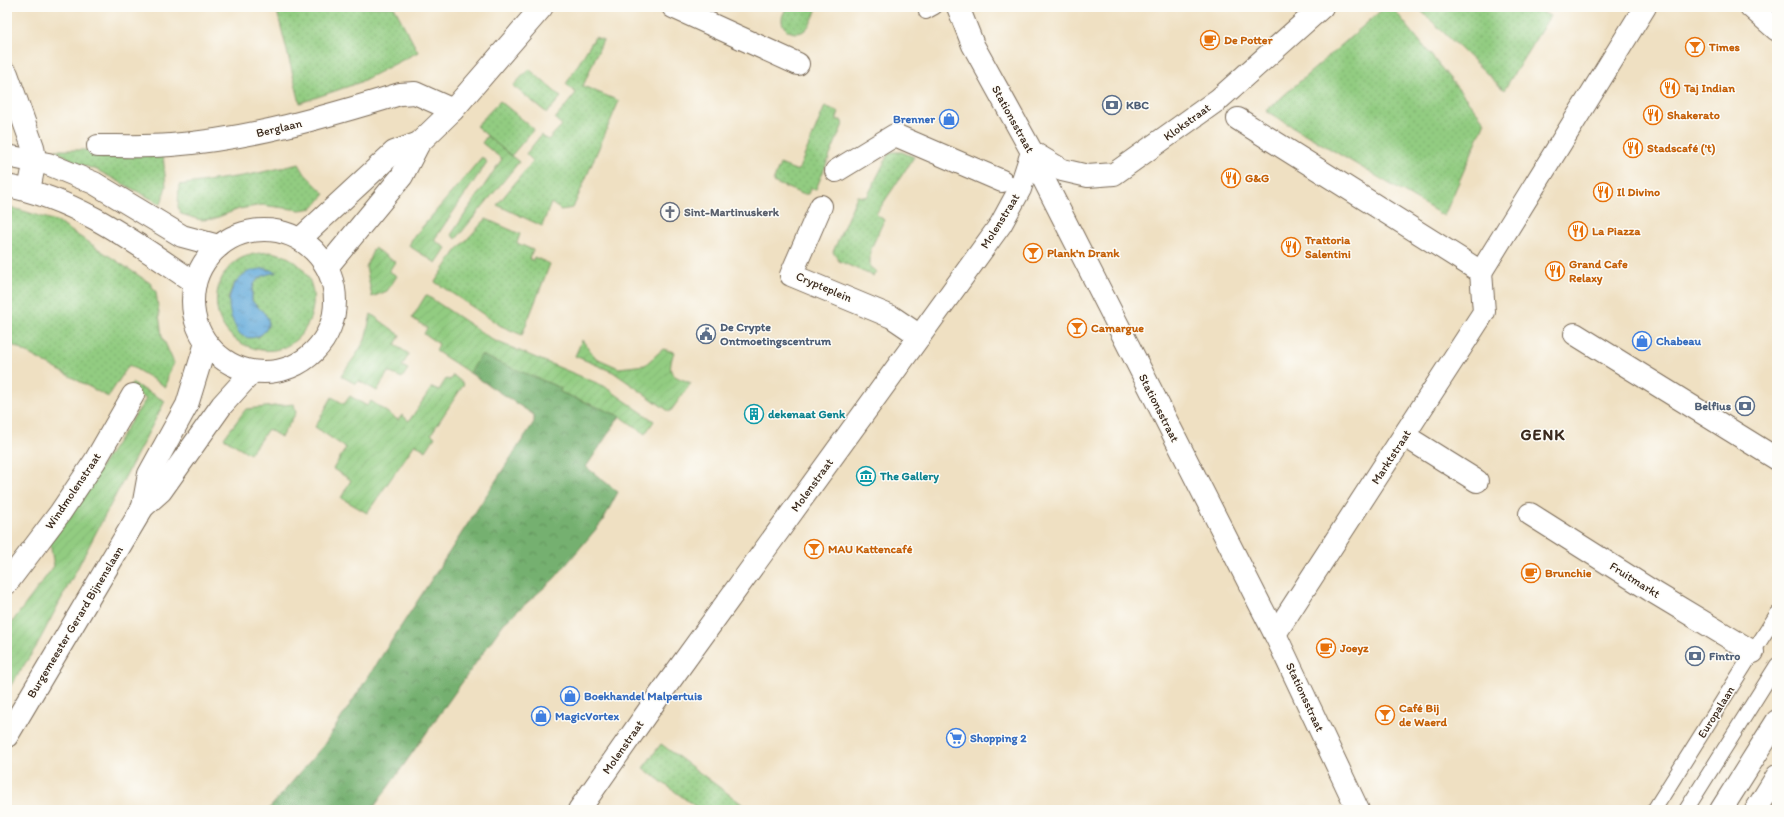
<svg xmlns="http://www.w3.org/2000/svg" width="1784" height="817" viewBox="0 0 1784 817" font-family="Itim,sans-serif">
<style>
.grass{fill:url(#grass-dots);stroke:#667b50;fill-rule:evenodd}
.forest{fill:url(#forest-crowns);stroke:#586d46}
.garden{fill:url(#garden-furrows);stroke:#667b50}
.water{fill:url(#water-ripples);stroke:#506a7c}
.lines{fill:none;stroke-linecap:round;stroke-linejoin:round}
.lane-casing{stroke:#7a6a57;stroke-width:16}
.street-casing{stroke:#7a6a57;stroke-width:24}
.secondary-casing{stroke:#7a6a57;stroke-width:24}
.lane{stroke:#fff;stroke-width:14}
.street{stroke:#fff;stroke-width:22}
.secondary{stroke:#fff;stroke-width:22}
.labels{text-anchor:middle;dominant-baseline:central;stroke-width:3;stroke-linejoin:round;paint-order:stroke}
.food-label{font-size:12px;font-weight:bold;fill:#c56008;stroke:#fdfcf7;text-anchor:start}
.service-label{font-size:12px;font-weight:bold;fill:#4e5e75;stroke:#fdfcf7;text-anchor:start}
.shop-label{font-size:12px;font-weight:bold;fill:#366cbe;stroke:#fdfcf7;text-anchor:start}
.street-label{font-size:12px;fill:#3b2a1e;stroke:#fdfcf7}
.worship-label{font-size:12px;font-weight:bold;fill:#5b616d;stroke:#fdfcf7;text-anchor:start}
.culture-label{font-size:12px;font-weight:bold;fill:#0d838f;stroke:#fdfcf7;text-anchor:start}
.district-label{font-size:16px;font-weight:bold;letter-spacing:1px;fill:#3b2a1e;stroke:#fdfcf7}
</style>
<defs>
<pattern id="grass-dots" width="8" height="8" patternUnits="userSpaceOnUse"><rect width="8" height="8" fill="#92cc81"/><path d="M2 2h.1M6 6h.1" fill="none" stroke="#7faf6f" stroke-width="1.8" stroke-linecap="round"/></pattern>
<pattern id="forest-crowns" width="20" height="18" patternUnits="userSpaceOnUse"><rect width="20" height="18" fill="#75b06f"/><path d="M2 6a3 3 0 1 1 6 0M12 15a3 3 0 1 1 6 0" fill="none" stroke="#618f5b"/></pattern>
<pattern id="garden-furrows" width="10" height="10" patternUnits="userSpaceOnUse"><rect width="10" height="10" fill="#92cc81"/><path d="M-1 1l2-2M0 10L10 0M9 11l2-2" fill="none" stroke="#7faf6f"/></pattern>
<pattern id="water-ripples" width="26" height="14" patternUnits="userSpaceOnUse"><rect width="26" height="14" fill="#64aada"/><path d="M2 4q2-2 4 0t4 0M15 11q2-2 4 0t4 0" fill="none" stroke="#548bb0"/></pattern>
</defs>
<rect width="100%" height="100%" fill="#fdfcf7"/>
<filter id="ink" filterUnits="userSpaceOnUse"><feTurbulence type="fractalNoise" baseFrequency=".025" numOctaves="2"/><feDisplacementMap in="SourceGraphic" scale="8" xChannelSelector="R" yChannelSelector="G"/><feConvolveMatrix kernelMatrix="1 2 1 2 8 2 1 2 1" color-interpolation-filters="sRGB"/></filter>
<filter id="wash" filterUnits="userSpaceOnUse"><feTurbulence type="fractalNoise" baseFrequency=".012" numOctaves="4" result="noise"/><feDisplacementMap in="SourceGraphic" scale="16" xChannelSelector="R" yChannelSelector="G"/><feGaussianBlur stdDeviation="0.9" result="paint"/><feColorMatrix in="noise" values="0 0 0 0 0 0 0 0 0 0 0 0 0 0 0 0 0 1.4 0 .05"/><feComposite in="paint" operator="in"/></filter>
<g filter="url(#wash)">
<rect width="100%" height="100%" fill="#efe0c2"/>
<!-- grass -->
<g class="grass">
<polygon points="276,7 394,7 418,52 358,83 300,103"/>
<path d="M787 7H817C815 14 811 25 805 30 797 37 781 31 782 19 782 15 785 11 787 7Z"/>
<polygon points="1385,7 1392,7 1485,122 1444,216 1266,111"/>
<polygon points="1417,7 1533,7 1550,16 1504,90"/>
<polygon points="595,37 603,40 583,86 619,101 573,208 561,210 551,203 542,226 497,205 533,161 526,154 541,135 548,140 562,125 555,119 576,93 566,84"/>
<polygon points="529,69 561,97 547,113 513,86"/>
<polygon points="500,101 534,129 511,156 476,126"/>
<polygon points="825,106 839,112 837,117 837,120 841,120 843,124 816,189 810,189 808,194 802,194 773,182 780,164 798,171"/>
<polygon points="55,150 93,150 102,158 163,154 166,186 161,204 97,170 79,164"/>
<polygon points="893,152 902,152 914,157 876,214 884,220 870,251 870,267 877,272 873,276 839,261 833,252 857,196 867,197 889,153"/>
<polygon points="299,164 305,174 325,194 313,208 300,210 262,205 239,209 213,219 201,220 181,214 178,207 179,185 249,175"/>
<polygon points="7,206 56,221 150,283 156,292 162,336 174,363 168,375 166,387 129,365 108,397 7,342"/>
<polygon points="486,219 520,234 517,243 533,250 529,259 533,260 534,257 550,264 522,335 501,326 435,282 456,251"/>
<path d="M270 252C275 253 281 254 285 256 339 280 309 366 253 348 240 344 231 338 224 327 210 306 216 274 238 260 248 254 259 253 270 252ZM276 272C257 276 251 281 252 301 264 314 276 320 259 337L228 299 233 285 247 273Z"/>
<polygon points="661,744 750,810 700,810 643,768"/>
</g>
<!-- forest -->
<polygon class="forest" points="481,354 561,388 560,392 620,416 586,467 618,492 602,522 554,579 504,623 372,810 268,810 323,746 534,422 534,415 470,373"/>
<!-- garden -->
<g class="garden">
<polygon points="487,136 519,162 456,239 451,235 502,159 482,143"/>
<polygon points="482,157 487,162 434,240 446,248 436,263 409,246 412,239"/>
<polygon points="374,248 395,262 389,271 397,276 387,291 372,297 366,267"/>
<polygon points="426,295 493,340 604,386 654,421 645,434 620,416 560,392 561,388 481,355 470,373 436,351 439,344 424,334 427,328 412,318"/>
<polygon points="371,314 400,335 395,345 409,354 402,366 408,369 402,378 388,372 377,391 359,381 356,384 341,376 356,355 365,340"/>
<path d="M582 340 596 358 619 368 645 365 663 349 674 352C666 376 672 375 691 383L670 412 613 372 575 356Z"/>
<polygon points="453,375 464,384 431,434 435,437 426,451 415,444 367,513 341,498 351,480 333,469 346,448 315,427 332,397 344,404 350,396 367,406 371,401 398,420 402,415 409,421 432,387 439,390 446,379 450,380"/>
<polygon points="132,383 165,401 36,647 7,691 7,629 54,566 50,543 146,399 129,389"/>
<polygon points="294,404 296,413 281,437 268,429 250,454 224,438 246,409"/>
</g>
<!-- water -->
<path class="water" d="M264 268 277 272C258 276 251 280 252 301 256 306 265 312 268 319 271 332 254 342 243 336 238 334 235 326 233 321 225 304 229 284 246 273 251 270 259 270 264 268Z"/>
</g>
<g filter="url(#ink)">
<g class="lines">
<defs>
<g id="lane">
<polyline points="926,12 935,7"/>
<polyline points="1654,810 1777,614"/>
<polyline points="1686,810 1777,665"/>
</g>
<g id="street">
<polyline points="673,7 798,64"/>
<polyline points="958,7 973,45 1032,152 1044,180 1275,634 1358,810"/>
<polyline points="1751,7 1777,30"/>
<polyline points="7,74 33,147 35,160 29,190"/>
<polyline points="1238,119 1481,272"/>
<path d="M98 146C122 146 147 147 171 145 250 139 325 117 400 94L415 93 453 110"/>
<polyline points="1032,152 1062,170 1088,176 1114,174 1219,99 1322,7"/>
<polyline points="836,171 895,135 1002,181"/>
<polyline points="821,206 791,275 892,317 920,336"/>
<polyline points="1481,272 1645,7"/>
<polyline points="1575,334 1777,459"/>
<polyline points="1405,436 1477,481"/>
<polyline points="1530,514 1655,593 1753,652"/>
<polyline points="7,583 60,513 95,461 133,395"/>
<polyline points="1275,634 1484,312 1481,272"/>
<polyline points="579,810 656,700 1001,224 1020,189 1032,152"/>
</g>
<g id="secondary">
<polyline points="7,156 48,164 94,183 182,236 219,246"/>
<path d="M7 186C78 199 137 244 195 283"/>
<circle cx="264" cy="301" r="71"/>
<polyline points="300,239 394,152 419,143"/>
<polyline points="327,267 402,176 419,143 453,110 542,7"/>
<polyline points="143,507 149,474 187,405 206,343"/>
<polyline points="7,736 143,507 161,491 222,405 252,372"/>
<polyline points="1721,810 1777,721"/>
<polyline points="1756,810 1777,776"/>
</g>
</defs>
<!-- lane casing -->
<use href="#lane" class="lane-casing"/>
<!-- street casing -->
<use href="#street" class="street-casing"/>
<!-- secondary casing -->
<use href="#secondary" class="secondary-casing"/>
<!-- lane -->
<use href="#lane" class="lane"/>
<!-- street -->
<use href="#street" class="street"/>
<!-- secondary -->
<use href="#secondary" class="secondary"/>
</g>
</g>
<!-- icons -->
<defs>
<symbol id="cafe-ring" viewBox="-11 -11 22 22"><circle r="9.5" fill="#fdfcf7" stroke="#e8710a" stroke-width="1.5"/><path d="M-5.5-4.5H6V0H3Q3 3.5 0 3.5H-2.5Q-5.5 3.5-5.5 0ZM3-3.2v2h1.7v-2ZM-6 4.5H4V6H-6Z" fill="#e8710a"/></symbol>
<symbol id="bar-ring" viewBox="-11 -11 22 22"><circle r="9.5" fill="#fdfcf7" stroke="#e8710a" stroke-width="1.5"/><path d="M-6-5H6L.8 .8V4.5H3.5V6h-7V4.5H-.8V.8Z" fill="#e8710a"/></symbol>
<symbol id="restaurant-ring" viewBox="-11 -11 22 22"><circle r="9.5" fill="#fdfcf7" stroke="#e8710a" stroke-width="1.5"/><path d="M-5-6h1v4h1v-4h1v4h1v-4h1v5L-1.5 .5V6h-2V.5L-5-1ZM5-6V6H3V1.5H1.5Q1.5-4 5-6Z" fill="#e8710a"/></symbol>
<symbol id="bank-ring" viewBox="-11 -11 22 22"><circle r="9.5" fill="#fdfcf7" stroke="#5c6f8a" stroke-width="1.5"/><path d="M-6-4H6V4H-6ZM0-2.3a2.3 2.3 0 1 0 0 4.6a2.3 2.3 0 1 0 0-4.6Z" fill="#5c6f8a"/></symbol>
<symbol id="shop-ring" viewBox="-11 -11 22 22"><circle r="9.5" fill="#fdfcf7" stroke="#3f7fe0" stroke-width="1.5"/><path d="M-5-2.5h2.3a2.7 3.5 0 0 1 5.4 0H5L5.5 6h-11ZM-1.5-2.5h3a1.5 2.3 0 0 0-3 0Z" fill="#3f7fe0"/></symbol>
<symbol id="church-ring" viewBox="-11 -11 22 22"><circle r="9.5" fill="#fdfcf7" stroke="#6b7280" stroke-width="1.5"/><path d="M-1.2-6h2.4v3.5h3.3v2.4h-3.3V6h-2.4V-.1h-3.3v-2.4h3.3Z" fill="#6b7280"/></symbol>
<symbol id="civic-ring" viewBox="-11 -11 22 22"><circle r="9.5" fill="#fdfcf7" stroke="#5c6f8a" stroke-width="1.5"/><path d="M-.6-6.5H3V-4.5H.6V-3L4-1V1h2V6H-6V1h2V-1L-.6-3ZM-1.2 2.5V6h2.4V2.5Z" fill="#5c6f8a"/></symbol>
<symbol id="building-ring" viewBox="-11 -11 22 22"><circle r="9.5" fill="#fdfcf7" stroke="#0f9aa8" stroke-width="1.5"/><path d="M-4-6H4V6H1V3H-1V6H-4ZM-2.5-4.3h1.7v1.8h-1.7ZM.8-4.3h1.7v1.8H.8ZM-2.5-1h1.7V.8h-1.7ZM.8-1h1.7V.8H.8Z" fill="#0f9aa8"/></symbol>
<symbol id="museum-ring" viewBox="-11 -11 22 22"><circle r="9.5" fill="#fdfcf7" stroke="#0f9aa8" stroke-width="1.5"/><path d="M0-6L6-3V-2H-6V-3ZM-5-1h2V3h-2ZM-1-1h2V3h-2ZM3-1h2V3H3ZM-6 4H6V6H-6Z" fill="#0f9aa8"/></symbol>
<symbol id="supermarket-ring" viewBox="-11 -11 22 22"><circle r="9.5" fill="#fdfcf7" stroke="#3f7fe0" stroke-width="1.5"/><path d="M-6-5.5h2.5l.6 2H6L4.5 2H-2.5L-4.4-4H-6ZM-1.5 3.2a1.3 1.3 0 1 0 .1 0ZM3 3.2a1.3 1.3 0 1 0 .1 0Z" fill="#3f7fe0"/></symbol>
</defs>
<g fill-rule="evenodd">
<use href="#cafe-ring" x="1199" y="29" width="22" height="22"/>
<use href="#bar-ring" x="1684" y="36" width="22" height="22"/>
<use href="#restaurant-ring" x="1659" y="77" width="22" height="22"/>
<use href="#bank-ring" x="1101" y="94" width="22" height="22"/>
<use href="#restaurant-ring" x="1642" y="104" width="22" height="22"/>
<use href="#shop-ring" x="938" y="108" width="22" height="22"/>
<use href="#restaurant-ring" x="1622" y="137" width="22" height="22"/>
<use href="#restaurant-ring" x="1220" y="167" width="22" height="22"/>
<use href="#restaurant-ring" x="1592" y="181" width="22" height="22"/>
<use href="#church-ring" x="659" y="201" width="22" height="22"/>
<use href="#restaurant-ring" x="1567" y="220" width="22" height="22"/>
<use href="#restaurant-ring" x="1280" y="236" width="22" height="22"/>
<use href="#bar-ring" x="1022" y="242" width="22" height="22"/>
<use href="#restaurant-ring" x="1544" y="260" width="22" height="22"/>
<use href="#bar-ring" x="1066" y="317" width="22" height="22"/>
<use href="#civic-ring" x="695" y="323" width="22" height="22"/>
<use href="#shop-ring" x="1631" y="330" width="22" height="22"/>
<use href="#bank-ring" x="1734" y="395" width="22" height="22"/>
<use href="#building-ring" x="743" y="403" width="22" height="22"/>
<use href="#museum-ring" x="855" y="465" width="22" height="22"/>
<use href="#bar-ring" x="803" y="538" width="22" height="22"/>
<use href="#cafe-ring" x="1520" y="562" width="22" height="22"/>
<use href="#cafe-ring" x="1315" y="637" width="22" height="22"/>
<use href="#bank-ring" x="1684" y="645" width="22" height="22"/>
<use href="#shop-ring" x="559" y="685" width="22" height="22"/>
<use href="#bar-ring" x="1374" y="704" width="22" height="22"/>
<use href="#shop-ring" x="530" y="705" width="22" height="22"/>
<use href="#supermarket-ring" x="945" y="727" width="22" height="22"/>
</g>
<g class="labels">
<!-- food labels -->
<g class="food-label">
<text x="1224" y="40">De Potter</text>
<text x="1709" y="47">Times</text>
<text x="1684" y="88">Taj Indian</text>
<text x="1667" y="115">Shakerato</text>
<text x="1647" y="148">Stadscafé ('t)</text>
<text x="1245" y="178">G&amp;G</text>
<text x="1617" y="192">Il Divino</text>
<text x="1592" y="231">La Piazza</text>
<text x="1305" y="240">Trattoria<tspan x="1305" dy="14">Salentini</tspan></text>
<text x="1047" y="253">Plank'n Drank</text>
<text x="1569" y="264">Grand Cafe<tspan x="1569" dy="14">Relaxy</tspan></text>
<text x="1091" y="328">Camargue</text>
<text x="828" y="549">MAU Kattencafé</text>
<text x="1545" y="573">Brunchie</text>
<text x="1340" y="648">Joeyz</text>
<text x="1399" y="708">Café Bij<tspan x="1399" dy="14">de Waerd</tspan></text>
</g>
<!-- service labels -->
<g class="service-label">
<text x="1126" y="105">KBC</text>
<text x="720" y="327">De Crypte<tspan x="720" dy="14">Ontmoetingscentrum</tspan></text>
<text x="1731" y="406" text-anchor="end">Belfius</text>
<text x="1709" y="656">Fintro</text>
</g>
<!-- shop labels -->
<g class="shop-label">
<text x="935" y="119" text-anchor="end">Brenner</text>
<text x="1656" y="341">Chabeau</text>
<text x="584" y="696">Boekhandel Malpertuis</text>
<text x="555" y="716">MagicVortex</text>
<text x="970" y="738">Shopping 2</text>
</g>
<!-- street labels -->
<g class="street-label">
<text transform="translate(1013 119) rotate(61)">Stationsstraat</text>
<text transform="translate(1187 122) rotate(-36)">Klokstraat</text>
<text transform="translate(279 128) rotate(-13)">Berglaan</text>
<text transform="translate(1000 221) rotate(-58)">Molenstraat</text>
<text transform="translate(824 287) rotate(23)">Crypteplein</text>
<text transform="translate(1159 408) rotate(63)">Stationsstraat</text>
<text transform="translate(1391 457) rotate(-57)">Marktstraat</text>
<text transform="translate(812 485) rotate(-54)">Molenstraat</text>
<text transform="translate(73 491) rotate(-56)">Windmolenstraat</text>
<text transform="translate(1635 580) rotate(32)">Fruitmarkt</text>
<text transform="translate(75 622) rotate(-59)">Burgemeester Gerard Bijnenslaan</text>
<text transform="translate(1305 697) rotate(65)">Stationsstraat</text>
<text transform="translate(1716 712) rotate(-58)">Europalaan</text>
<text transform="translate(623 747) rotate(-55)">Molenstraat</text>
</g>
<!-- worship labels -->
<g class="worship-label">
<text x="684" y="212">Sint-Martinuskerk</text>
</g>
<!-- culture labels -->
<g class="culture-label">
<text x="768" y="414">dekenaat Genk</text>
<text x="880" y="476">The Gallery</text>
</g>
<!-- district labels -->
<g class="district-label">
<text x="1543" y="434">GENK</text>
</g>
</g>
<!-- margin -->
<rect width="1784" height="817" fill="none" stroke="#fdfcf7" stroke-width="24"/>
</svg>
